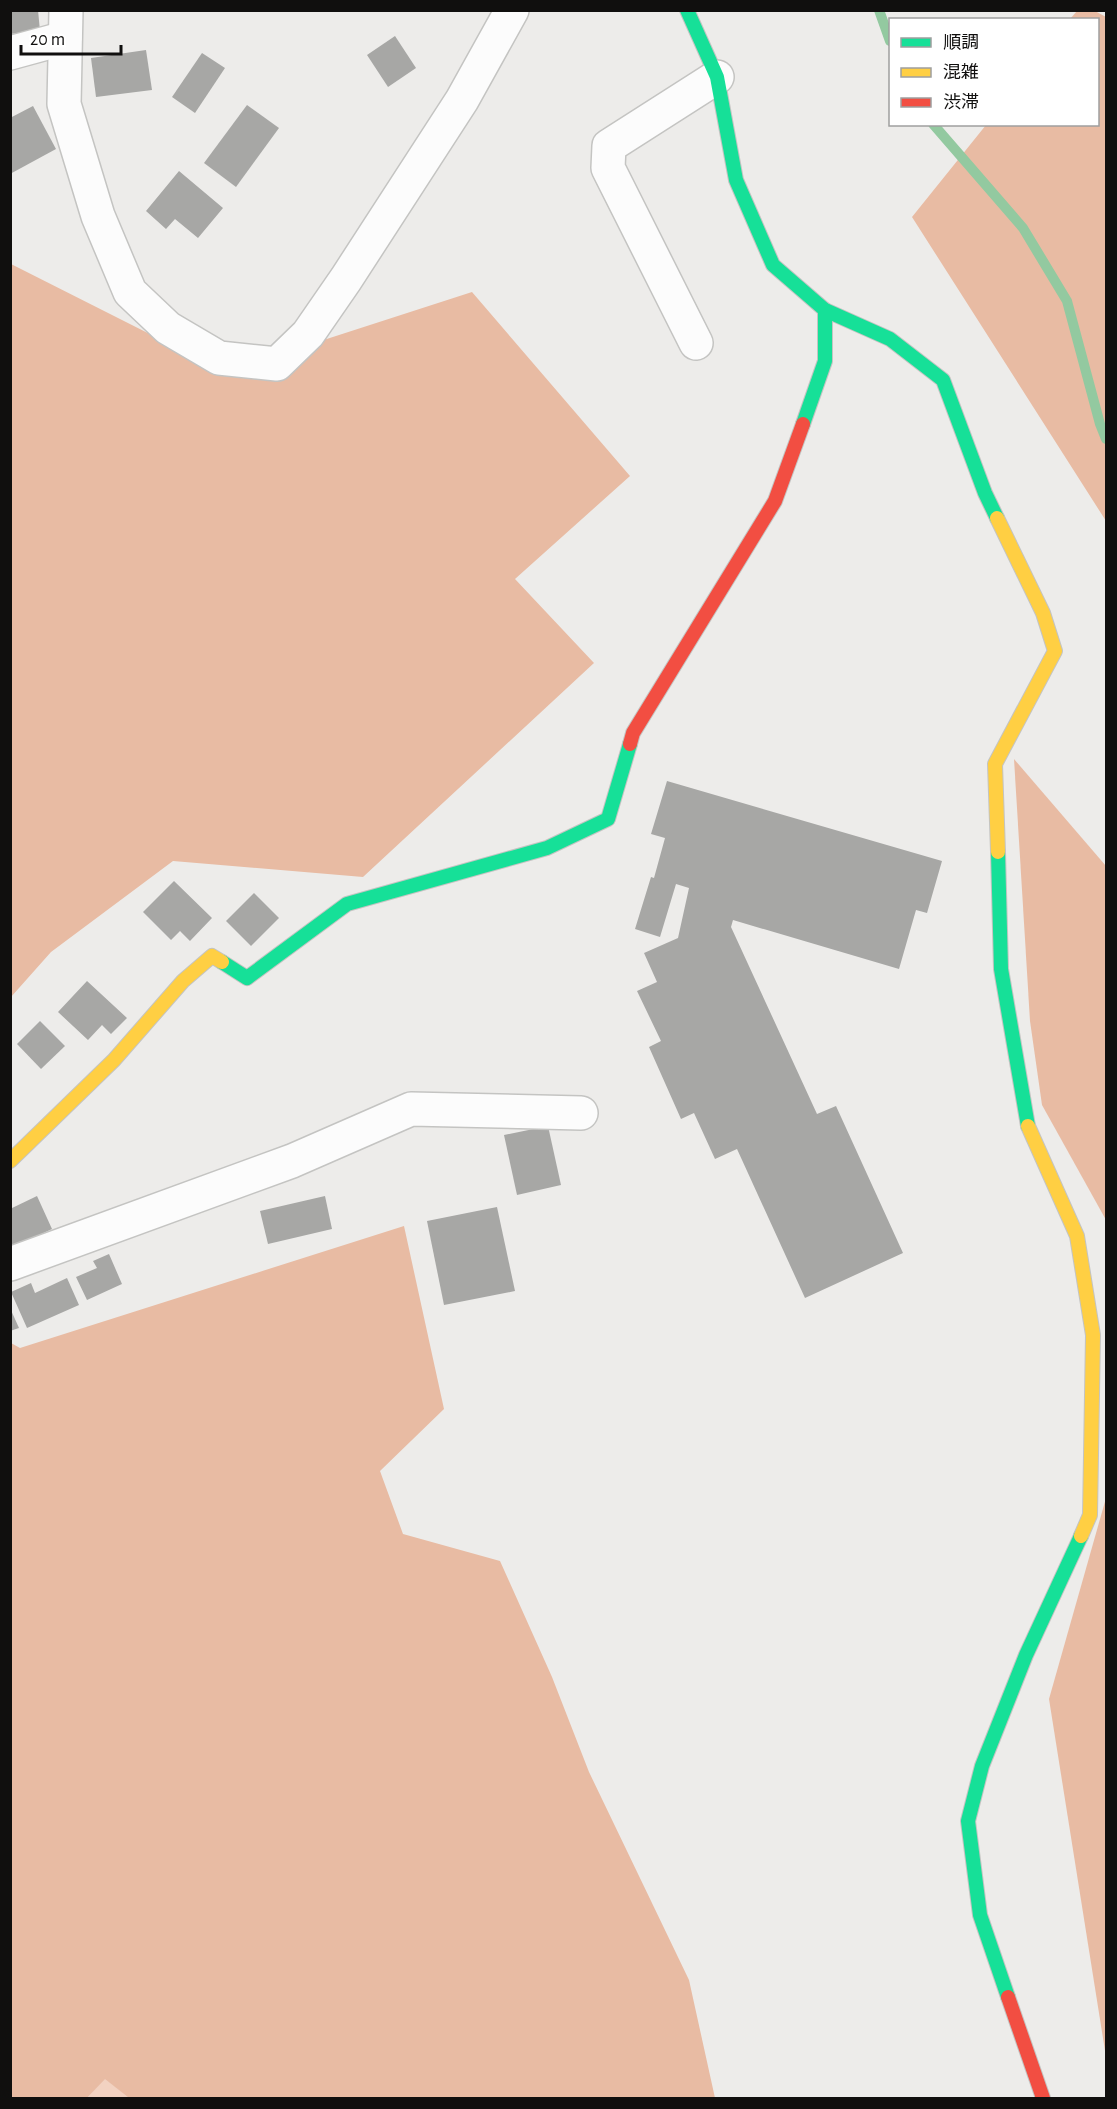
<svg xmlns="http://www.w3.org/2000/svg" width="1117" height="2109" viewBox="0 0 1117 2109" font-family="'Alegreya Sans','Noto Sans JP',sans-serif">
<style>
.green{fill:#f2d2c1}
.forest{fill:#e8bba3}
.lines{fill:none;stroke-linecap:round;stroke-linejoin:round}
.stream{stroke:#93c9a0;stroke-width:10}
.building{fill:#a7a7a5}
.street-casing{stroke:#c4c4c2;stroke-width:36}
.fast-casing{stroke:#c4c4c2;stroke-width:16}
.slow-casing{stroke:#c4c4c2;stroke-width:16}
.jam-casing{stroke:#c4c4c2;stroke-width:16}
.street{stroke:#fcfcfc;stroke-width:33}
.fast{stroke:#16e098;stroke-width:14}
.slow{stroke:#ffcf43;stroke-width:14}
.jam{stroke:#f24e42;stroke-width:14}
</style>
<rect width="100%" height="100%" fill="#edecea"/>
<!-- green -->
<polygon class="green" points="105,2078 129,2098 87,2098"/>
<!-- forest -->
<g class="forest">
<polygon points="1077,11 1095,11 1106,17 1106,521 912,217 986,125 1098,124 1098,20 1070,19"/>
<polygon points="11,264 225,372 472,292 630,476 515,579 594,663 363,877 173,861 51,952 11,997"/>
<polygon points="1014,759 1106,866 1106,1220 1042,1105 1030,1021"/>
<polygon points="404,1226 444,1409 380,1471 403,1534 500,1561 552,1677 589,1772 689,1980 715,2098 129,2098 105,2079 87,2098 11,2098 11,1343 20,1348"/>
<polygon points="1106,1498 1106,2057 1049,1699"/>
</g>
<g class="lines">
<!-- stream -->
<g class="stream">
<polyline points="879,10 890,41"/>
<polyline points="933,124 1023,228 1067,301 1100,424 1106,439"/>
</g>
</g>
<!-- building -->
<g class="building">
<polygon points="10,10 38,10 40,31 10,34"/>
<polygon points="395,36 416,68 388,87 367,55"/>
<polygon points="146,50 152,90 96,97 91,58"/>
<polygon points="202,53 225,68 195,113 172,97"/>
<polygon points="247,105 279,128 236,187 204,163"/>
<polygon points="33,106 56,149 10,174 10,118"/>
<polygon points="179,171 223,208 198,238 175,219 166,229 146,211"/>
<polygon points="667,781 942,861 927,913 916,910 899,969 733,920 731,927 817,1114 836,1106 903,1253 805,1298 737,1149 715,1159 694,1113 681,1119 649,1047 661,1041 637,991 657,982 644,953 678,938 689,888 676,884 660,937 635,929 651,877 654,878 665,838 651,834"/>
<polygon points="174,881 212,918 190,941 180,931 171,940 143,912"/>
<polygon points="254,893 279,918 251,946 226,921"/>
<polygon points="87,981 127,1018 111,1034 102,1025 88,1040 58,1012"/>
<polygon points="40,1021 65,1046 41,1069 17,1044"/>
<polygon points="548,1126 561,1185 517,1195 504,1135"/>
<polygon points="37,1196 52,1229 10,1249 10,1209"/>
<polygon points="325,1196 332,1229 268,1244 260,1211"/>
<polygon points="497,1207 515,1291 444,1305 427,1221"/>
<polygon points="109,1254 122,1284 87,1300 76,1277 97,1268 93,1261"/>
<polygon points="67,1278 79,1305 27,1328 11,1292 31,1283 35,1293"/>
<polygon points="10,1308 19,1328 10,1331"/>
</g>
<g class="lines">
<defs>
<g id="street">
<polyline points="66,10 64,104 98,216 130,292 168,328 219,358 277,364 308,334 346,279 462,100 512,10"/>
<polyline points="10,53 65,38"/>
<polyline points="696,343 608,168 609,146 717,77"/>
<polyline points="10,1264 292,1161 411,1109 581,1113"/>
</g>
<g id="fast">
<polyline points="687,10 717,77 736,180 773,265 825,310 890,339 943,380 985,493 997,518"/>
<polyline points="803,424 825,361 825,310"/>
<polyline points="998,852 1001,969 1028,1126"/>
<polyline points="222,962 247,978 347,904 547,848 608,819 630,744"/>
<polyline points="1008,1997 980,1915 968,1821 982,1766 1026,1655 1081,1536"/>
</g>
<g id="slow">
<polyline points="997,518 1043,613 1055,651 995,764 998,852"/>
<polyline points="1028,1126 1077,1236 1093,1335 1090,1515 1081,1536"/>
<polyline points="10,1161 114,1060 183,981 212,956 222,962"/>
</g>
<g id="jam">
<polyline points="630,744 633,733 775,501 803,424"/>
<polyline points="1008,1997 1043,2098"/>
</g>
</defs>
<!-- street casing -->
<use href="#street" class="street-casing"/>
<!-- fast casing -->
<use href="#fast" class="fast-casing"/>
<!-- slow casing -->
<use href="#slow" class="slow-casing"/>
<!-- jam casing -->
<use href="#jam" class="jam-casing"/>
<!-- street -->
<use href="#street" class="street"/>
<!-- fast -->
<use href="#fast" class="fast"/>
<!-- slow -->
<use href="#slow" class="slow"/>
<!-- jam -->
<use href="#jam" class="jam"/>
</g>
<!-- border -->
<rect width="1117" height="2109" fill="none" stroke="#100f0e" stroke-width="24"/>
<!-- legend -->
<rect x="889" y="18" width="210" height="108" fill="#ffffff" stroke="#9f9f9f" stroke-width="1.5"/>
<rect x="901" y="38" width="30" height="9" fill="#16e098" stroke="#9f9f9f" stroke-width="1.5"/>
<text x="943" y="48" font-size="18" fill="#100f0e">順調</text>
<rect x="901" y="68" width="30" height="9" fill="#ffcf43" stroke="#9f9f9f" stroke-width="1.5"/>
<text x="943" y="78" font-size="18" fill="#100f0e">混雑</text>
<rect x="901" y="98" width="30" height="9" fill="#f24e42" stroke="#9f9f9f" stroke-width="1.5"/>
<text x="943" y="108" font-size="18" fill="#100f0e">渋滞</text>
<!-- scale -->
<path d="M21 45v9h100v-9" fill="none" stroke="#100f0e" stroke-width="3"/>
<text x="30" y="45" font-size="18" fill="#100f0e" stroke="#ffffff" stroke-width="4.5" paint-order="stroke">20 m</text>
</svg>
